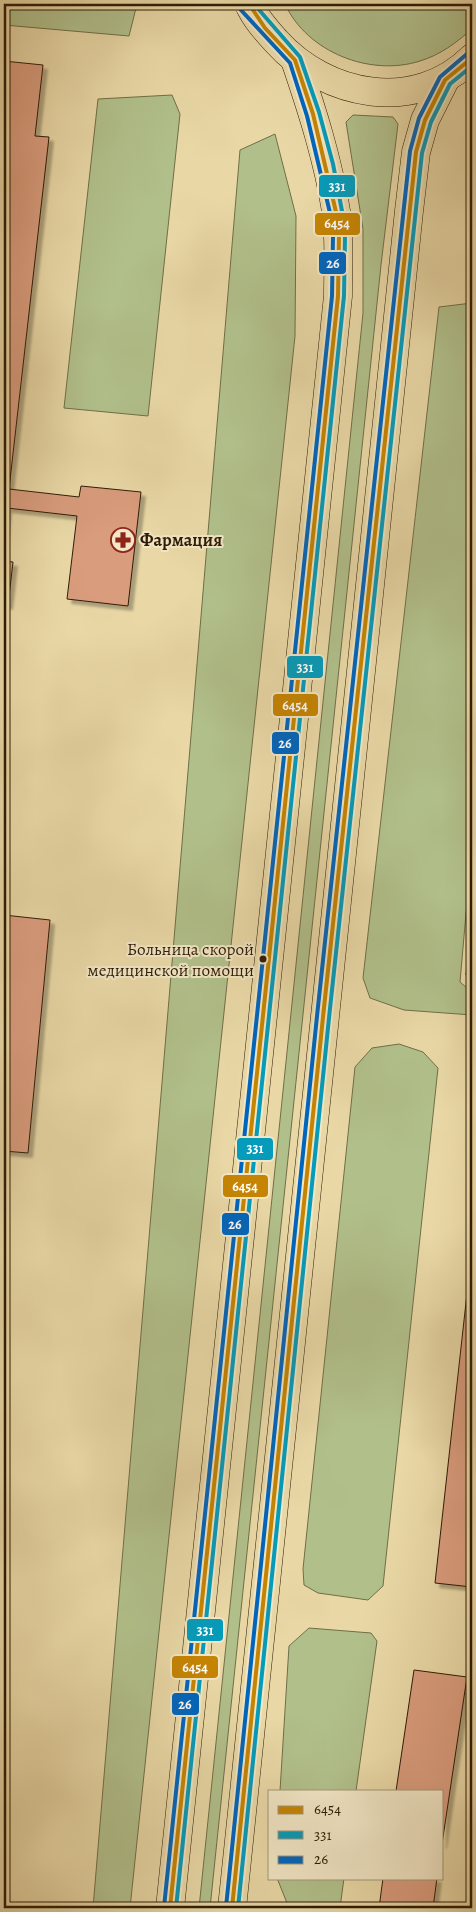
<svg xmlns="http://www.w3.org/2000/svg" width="476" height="1912" viewBox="0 0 476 1912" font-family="Alegreya,serif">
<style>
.green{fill:#b1c08b;stroke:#706e48}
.building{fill:#d99c7d;stroke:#2f1c06;filter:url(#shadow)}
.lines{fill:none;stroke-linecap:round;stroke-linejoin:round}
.primary-casing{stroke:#2f1c06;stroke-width:29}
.primary{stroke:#e9d8a6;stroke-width:28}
.bus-1-casing{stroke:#f1e6c5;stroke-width:8}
.bus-2-casing{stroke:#f1e6c5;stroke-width:8}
.bus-3-casing{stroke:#f1e6c5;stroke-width:8}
.bus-1{stroke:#c58402;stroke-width:4}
.bus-2{stroke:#059bba;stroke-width:4}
.bus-3{stroke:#0065bd;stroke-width:4}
.bus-dot{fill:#2f1c06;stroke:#f1e6c5;stroke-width:2}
.labels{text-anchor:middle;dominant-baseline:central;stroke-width:4;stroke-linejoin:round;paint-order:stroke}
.bus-label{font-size:17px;fill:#2f1c06;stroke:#f1e6c5;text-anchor:end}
.poi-label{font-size:18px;font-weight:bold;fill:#2f1c06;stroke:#f1e6c5;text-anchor:start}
.line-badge{stroke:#f1e6c5;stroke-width:2}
.badge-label{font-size:14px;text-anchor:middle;font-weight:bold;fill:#fff}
</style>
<defs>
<filter id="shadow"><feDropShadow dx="4.5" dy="4.5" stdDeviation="1" flood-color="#0004"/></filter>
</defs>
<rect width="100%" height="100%" fill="#e9d8a6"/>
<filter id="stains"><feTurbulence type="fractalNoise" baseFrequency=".004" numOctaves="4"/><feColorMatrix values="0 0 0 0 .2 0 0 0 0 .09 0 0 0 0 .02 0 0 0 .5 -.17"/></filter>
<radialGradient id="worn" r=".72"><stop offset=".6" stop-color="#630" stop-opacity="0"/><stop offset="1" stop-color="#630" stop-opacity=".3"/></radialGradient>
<!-- green -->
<g class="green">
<polygon points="4,4 137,4 129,36 4,25"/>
<path d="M285 4H472V29C456 43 440 55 420 61 370 77 307 52 285 4Z"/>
<polygon points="172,95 180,114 148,416 64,408 98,99"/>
<polygon points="353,115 393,117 398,124 381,265 210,1908 199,1908 363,313 363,229 346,122"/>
<polygon points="275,134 296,216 295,336 130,1908 93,1908 240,150"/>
<polygon points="472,303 472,845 460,982 467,988 472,989 472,1015 404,1010 370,998 363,978 439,307"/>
<polygon points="399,1044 423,1052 438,1068 383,1586 368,1600 318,1593 304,1585 303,1569 355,1067 372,1048"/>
<polygon points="309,1628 371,1633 377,1641 356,1791 280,1791 289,1646"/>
<polygon points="277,1878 344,1878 340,1908 289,1908"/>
</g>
<!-- building -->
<g class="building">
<polygon points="4,61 43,65 35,136 49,137 9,489 79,497 81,486 141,492 128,606 67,599 77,516 7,508 4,536"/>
<polygon points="4,561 13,562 8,605 4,604"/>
<polygon points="4,915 50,920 28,1153 4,1151"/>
<polygon points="472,920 472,975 466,975"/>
<polygon points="472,1248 472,1587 435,1583"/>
<polygon points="414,1670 467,1677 442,1844 442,1791 396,1791"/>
<polygon points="383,1878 437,1878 433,1908 379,1908"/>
</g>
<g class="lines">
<defs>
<g id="primary">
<path d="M249 4C255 18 266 30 276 41 326 97 415 114 472 58"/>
<path d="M170 1908 338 296C338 268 340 239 336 211 328 160 312 110 295 60"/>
<polyline points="232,1908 409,211 416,152 425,120 445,80"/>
</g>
</defs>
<!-- primary casing -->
<use href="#primary" class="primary-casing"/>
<!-- primary -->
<use href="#primary" class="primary"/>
<defs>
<g id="bus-1">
<polyline points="170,1908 338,296 339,236 336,212 313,114 295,60 265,28 249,4"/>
<polyline points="232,1908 323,1017 416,152 425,120 445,80 472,58"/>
</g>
<g id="bus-2">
<polyline points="176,1908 344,296 345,236 342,211 333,164 319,112 300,57 254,4"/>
<polyline points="238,1908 329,1018 422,153 431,122 450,84 472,66"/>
</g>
<g id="bus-3">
<polyline points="164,1907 332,296 333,236 330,213 307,116 290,63 240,9"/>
<polyline points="226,1907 317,1016 410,151 419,118 440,77 468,53"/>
</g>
</defs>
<!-- bus-1 casing -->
<use href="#bus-1" class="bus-1-casing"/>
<!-- bus-2 casing -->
<use href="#bus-2" class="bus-2-casing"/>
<!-- bus-3 casing -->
<use href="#bus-3" class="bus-3-casing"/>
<!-- bus-1 -->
<use href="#bus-1" class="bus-1"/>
<!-- bus-2 -->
<use href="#bus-2" class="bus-2"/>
<!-- bus-3 -->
<use href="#bus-3" class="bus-3"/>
</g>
<!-- icons -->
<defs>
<symbol id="pharmacy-ring" viewBox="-11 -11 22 22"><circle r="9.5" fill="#f1e6c5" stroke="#8f2418" stroke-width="1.5"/><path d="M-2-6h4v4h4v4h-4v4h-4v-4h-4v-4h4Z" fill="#8f2418"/></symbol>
</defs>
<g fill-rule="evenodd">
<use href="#pharmacy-ring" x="109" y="526" width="28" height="28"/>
</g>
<!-- markers -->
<circle class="bus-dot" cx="263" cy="959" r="4.5"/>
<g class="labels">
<!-- bus labels -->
<g class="bus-label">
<text x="254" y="949">Больница скорой<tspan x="254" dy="21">медицинской помощи</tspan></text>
</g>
<!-- poi labels -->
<g class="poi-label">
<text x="140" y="540">Фармация</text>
</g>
</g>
<g class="line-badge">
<rect x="318" y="174" width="38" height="24" rx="5" fill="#059bba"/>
<rect x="314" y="212" width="47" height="24" rx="5" fill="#c58402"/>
<rect x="318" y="251" width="29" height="24" rx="5" fill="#0065bd"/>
<rect x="286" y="655" width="38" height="24" rx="5" fill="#059bba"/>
<rect x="272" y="693" width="47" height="24" rx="5" fill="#c58402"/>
<rect x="271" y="731" width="29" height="24" rx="5" fill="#0065bd"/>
<rect x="236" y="1137" width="38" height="24" rx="5" fill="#059bba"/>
<rect x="222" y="1174" width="47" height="24" rx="5" fill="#c58402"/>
<rect x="221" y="1212" width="29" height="24" rx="5" fill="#0065bd"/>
<rect x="186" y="1618" width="38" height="24" rx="5" fill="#059bba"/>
<rect x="171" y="1655" width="48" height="24" rx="5" fill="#c58402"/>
<rect x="171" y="1692" width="29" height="24" rx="5" fill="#0065bd"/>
</g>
<g class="badge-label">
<text x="337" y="191">331</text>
<text x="337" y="228">6454</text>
<text x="333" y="268">26</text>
<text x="305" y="672">331</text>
<text x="295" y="710">6454</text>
<text x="285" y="748">26</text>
<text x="255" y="1153">331</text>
<text x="245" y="1191">6454</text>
<text x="235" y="1229">26</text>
<text x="205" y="1635">331</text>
<text x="195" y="1672">6454</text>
<text x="185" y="1709">26</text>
</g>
<!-- margin -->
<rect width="476" height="1912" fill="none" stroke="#e9d8a6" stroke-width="20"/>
<rect x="5" y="5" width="466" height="1902" fill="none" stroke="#2f1c06" stroke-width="2.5"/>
<rect x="10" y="10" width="456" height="1892" fill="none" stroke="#2f1c06"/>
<!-- legend -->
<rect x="268" y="1790" width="175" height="90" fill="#f1e6c5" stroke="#a39579"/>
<rect x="278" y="1806" width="25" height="8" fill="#c58402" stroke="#a39579"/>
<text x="314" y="1814" font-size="15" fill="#2f1c06">6454</text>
<rect x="278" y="1831" width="25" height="8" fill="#059bba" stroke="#a39579"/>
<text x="314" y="1840" font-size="15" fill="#2f1c06">331</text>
<rect x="278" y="1856" width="25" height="8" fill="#0065bd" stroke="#a39579"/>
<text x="314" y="1864" font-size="15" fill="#2f1c06">26</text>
<rect width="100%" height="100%" filter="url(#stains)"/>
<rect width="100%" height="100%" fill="url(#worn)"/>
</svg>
